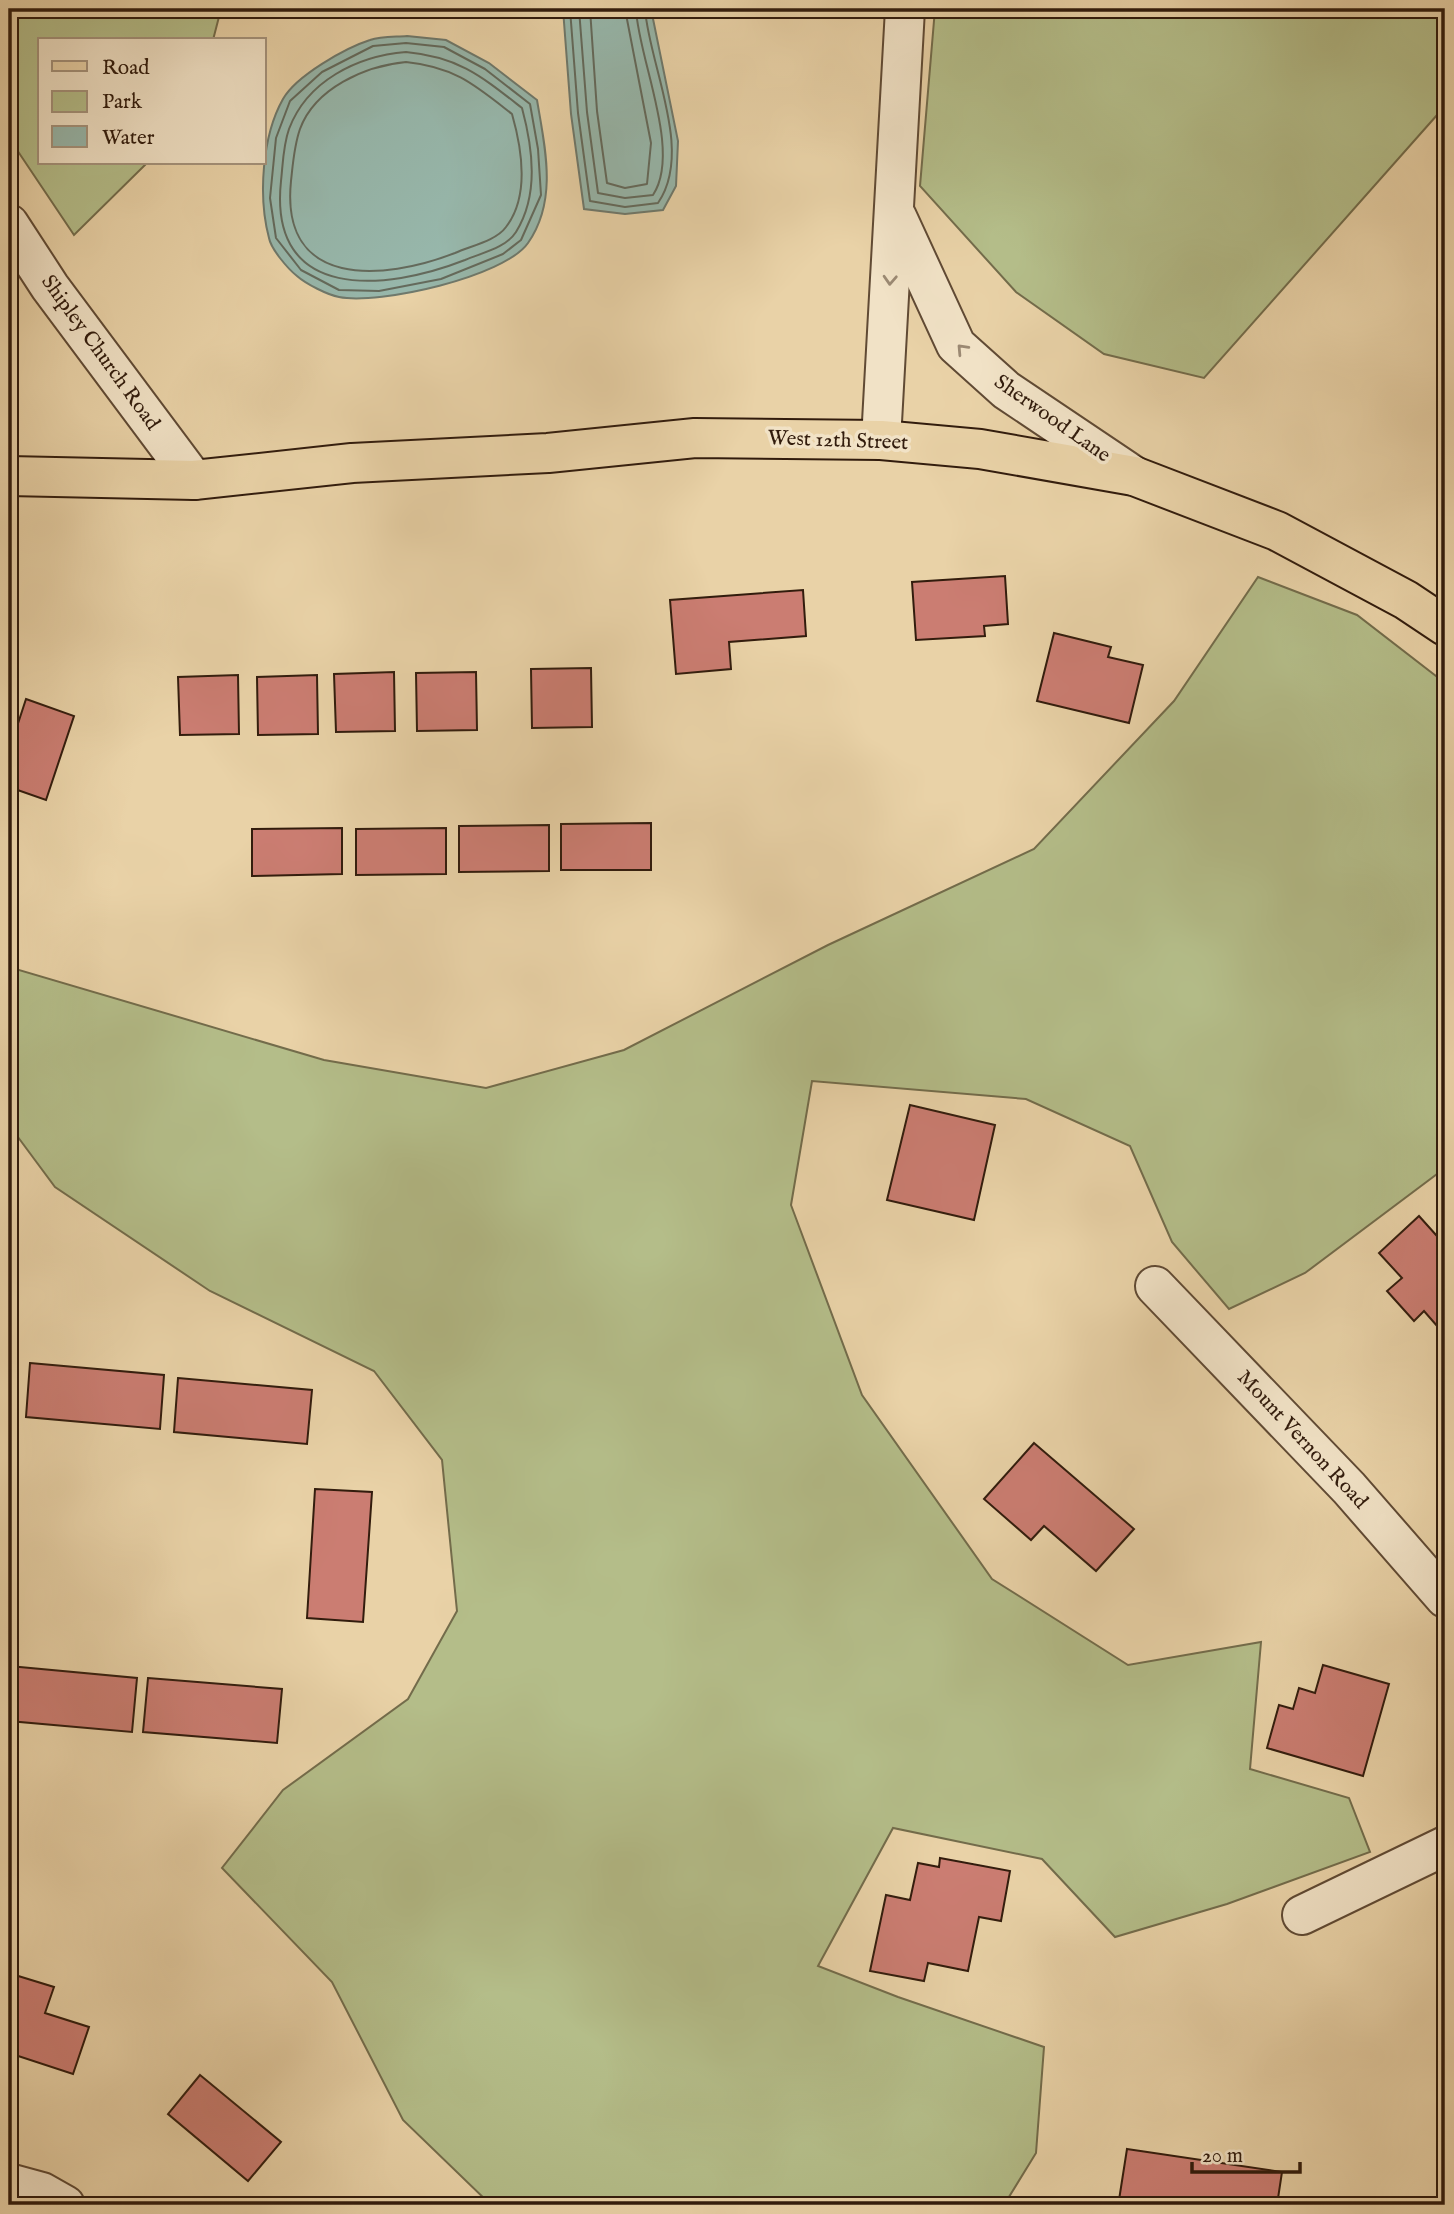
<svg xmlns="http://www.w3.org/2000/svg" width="1454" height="2214" viewBox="0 0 1454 2214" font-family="'IM FELL English',serif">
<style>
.green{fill:#b4bd89;stroke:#736c4b;stroke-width:2}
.water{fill:#97b7ab;stroke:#6f796c;stroke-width:2}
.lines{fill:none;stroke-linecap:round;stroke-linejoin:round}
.shore{stroke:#646a5c;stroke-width:2}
.building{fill:#cb7d72;stroke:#321c0d;stroke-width:2}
.minor-casing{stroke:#604a34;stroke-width:42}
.major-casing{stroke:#321c0d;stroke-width:42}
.minor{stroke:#f1e2c6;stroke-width:38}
.major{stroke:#e9d2a7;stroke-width:38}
.oneway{stroke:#9b8973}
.labels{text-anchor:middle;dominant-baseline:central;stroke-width:7;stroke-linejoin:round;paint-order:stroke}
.street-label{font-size:21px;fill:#321c0d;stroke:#f1e2c6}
</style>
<rect width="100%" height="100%" fill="#e9d2a7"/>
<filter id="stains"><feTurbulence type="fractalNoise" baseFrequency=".00286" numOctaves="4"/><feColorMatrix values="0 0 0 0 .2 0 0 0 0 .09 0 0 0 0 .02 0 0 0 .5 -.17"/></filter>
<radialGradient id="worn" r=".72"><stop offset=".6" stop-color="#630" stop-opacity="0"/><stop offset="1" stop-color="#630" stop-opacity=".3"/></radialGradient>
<!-- green -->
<g class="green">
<polygon points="9,9 221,9 213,40 40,40 40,163 147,163 74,235 9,138"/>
<polygon points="935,9 1445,9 1445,106 1204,378 1104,354 1016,292 920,186"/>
<polygon points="1258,577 1357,615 1445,683 1445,1168 1305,1273 1229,1309 1172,1242 1130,1146 1026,1099 812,1081 791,1205 862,1395 992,1579 1128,1665 1261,1642 1250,1769 1349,1798 1370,1852 1227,1904 1115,1937 1042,1859 893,1828 818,1966 898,1997 1044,2047 1036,2153 1004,2205 491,2205 403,2120 332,1982 222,1868 283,1790 408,1699 457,1611 442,1460 374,1371 210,1291 55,1187 9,1125 9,967 324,1060 486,1088 624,1050 828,945 1034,849 1174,701"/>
</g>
<!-- water -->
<g class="water">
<polygon points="563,9 651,9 678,141 676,186 663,210 625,214 584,209 571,114"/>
<path d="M407 36 446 40 489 63 537 100C545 148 558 200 528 243 504 277 379 305 339 297 328 295 306 284 297 276 288 269 271 249 269 238 258 197 262 136 283 99 296 76 345 48 370 40 381 36 395 37 407 36Z"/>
</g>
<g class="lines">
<!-- shore -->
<g class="shore">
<path d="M570 9 578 113 590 201 625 207 658 203C694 151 649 65 645 9"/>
<path d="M579 9 587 112 598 193 625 198 653 195C682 151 638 58 636 9"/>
<polyline points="590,9 597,111 607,183 625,188 647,184 651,143 625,9"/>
<polygon points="406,43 444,47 485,69 530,104 538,149 541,195 521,240 503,254 441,279 379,291 339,290 301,270 276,238 270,198 276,138 290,101 322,72 373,46"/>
<path d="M406 52C459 57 481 76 522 108 533 149 539 195 516 232 506 248 481 253 465 260 386 291 268 303 281 181 283 163 283 146 289 129 307 81 357 56 406 52Z"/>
<path d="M406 62C455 67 475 85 512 114 522 149 530 196 506 227 496 241 470 246 455 253 383 281 280 289 291 181 293 163 294 146 300 129 315 88 365 66 406 62Z"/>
</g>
</g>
<!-- building -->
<g class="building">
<polygon points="1005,576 1008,624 984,626 985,636 916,640 912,582"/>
<polygon points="803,590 806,636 729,642 731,669 676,674 670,600"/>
<polygon points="1054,633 1111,647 1108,657 1143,665 1129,723 1037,701"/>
<polygon points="591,668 592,727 532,728 531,669"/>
<polygon points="394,672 395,731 336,732 334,674"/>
<polygon points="476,672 477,730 417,731 416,673"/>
<polygon points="238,675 239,734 180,735 178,677"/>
<polygon points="317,675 318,734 258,735 257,677"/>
<polygon points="26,699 74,716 46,800 9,787 9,751"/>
<polygon points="651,823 651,870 561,870 561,824"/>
<polygon points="549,825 549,871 459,872 459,826"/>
<polygon points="342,828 342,874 252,876 252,829"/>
<polygon points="446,828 446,874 356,875 356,829"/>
<polygon points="910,1105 995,1125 974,1220 887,1200"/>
<polygon points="1419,1216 1445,1245 1445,1335 1424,1311 1414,1321 1387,1291 1402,1278 1379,1253"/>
<polygon points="30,1363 164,1375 160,1429 26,1417"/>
<polygon points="178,1378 312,1390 307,1444 174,1432"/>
<polygon points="1034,1443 1134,1529 1096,1571 1044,1526 1031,1540 984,1499"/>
<polygon points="315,1489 372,1492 363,1622 307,1618"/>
<polygon points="1323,1665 1389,1684 1363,1776 1267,1748 1279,1705 1293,1709 1299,1688 1315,1693"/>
<polygon points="9,1666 137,1678 132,1732 9,1721"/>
<polygon points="148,1678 282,1689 277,1743 143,1732"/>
<polygon points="940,1858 1010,1871 1001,1921 979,1917 968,1971 928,1963 924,1981 870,1971 886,1895 910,1900 918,1863 939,1867"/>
<polygon points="15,1975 54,1987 45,2013 89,2027 73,2074 9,2053 9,1993"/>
<polygon points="200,2075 281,2142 248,2181 168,2114"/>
<polygon points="1127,2149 1282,2172 1277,2205 1154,2205 1119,2200"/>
</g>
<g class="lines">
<defs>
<g id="minor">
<polyline points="897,217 956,345 1006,390 1134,476"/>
<polyline points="9,224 50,287 194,480"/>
<polyline points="881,440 905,9"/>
<polyline points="1155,1286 1349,1488 1445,1598"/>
<polyline points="1302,1915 1445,1846"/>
<polyline points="9,2183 42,2192 65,2205"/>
</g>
<polyline id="major" points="9,476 194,480 352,463 548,453 695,438 881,440 980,449 1134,476 1277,531 1406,600 1445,626"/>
</defs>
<!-- minor casing -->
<use href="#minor" class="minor-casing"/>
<!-- major casing -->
<use href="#major" class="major-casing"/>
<!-- minor -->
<use href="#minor" class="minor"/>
<!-- major -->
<use href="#major" class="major"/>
</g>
<!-- one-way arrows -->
<defs><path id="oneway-chevron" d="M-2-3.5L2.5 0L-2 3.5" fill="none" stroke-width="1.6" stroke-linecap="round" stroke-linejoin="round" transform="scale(1.75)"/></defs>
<g class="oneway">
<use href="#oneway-chevron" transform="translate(890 280) rotate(93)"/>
<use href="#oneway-chevron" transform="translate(962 349) rotate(-133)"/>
</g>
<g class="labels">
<!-- street labels -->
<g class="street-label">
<text transform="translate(100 353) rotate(54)">Shipley Church Road</text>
<text transform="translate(1052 419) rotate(35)">Sherwood Lane</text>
<text transform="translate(838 441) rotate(2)">West 12th Street</text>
<text transform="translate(1302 1440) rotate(47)">Mount Vernon Road</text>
</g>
</g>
<!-- margin -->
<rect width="1454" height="2214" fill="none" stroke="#e9d2a7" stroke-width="35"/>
<rect x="10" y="10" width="1433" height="2193" fill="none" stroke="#321c0d" stroke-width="3.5"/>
<rect x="18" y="18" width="1419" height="2179" fill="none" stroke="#321c0d" stroke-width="2"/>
<!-- legend -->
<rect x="38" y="38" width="228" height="126" fill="#f1e2c6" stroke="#a5937c" stroke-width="2"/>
<rect x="52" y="61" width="35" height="10" fill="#e9d2a7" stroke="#a5937c" stroke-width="2"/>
<text x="102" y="74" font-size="21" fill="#321c0d">Road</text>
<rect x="52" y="91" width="35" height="21" fill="#b4bd89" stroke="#a5937c" stroke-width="2"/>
<text x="102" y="108" font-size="21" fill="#321c0d">Park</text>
<rect x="52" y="126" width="35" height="21" fill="#97b7ab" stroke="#a5937c" stroke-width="2"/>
<text x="102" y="144" font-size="21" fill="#321c0d">Water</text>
<!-- scale -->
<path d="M1192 2162v10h108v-10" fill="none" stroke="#321c0d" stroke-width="3.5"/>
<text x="1202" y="2162" font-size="21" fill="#321c0d" stroke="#f1e2c6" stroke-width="5" paint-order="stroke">20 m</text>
<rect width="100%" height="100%" filter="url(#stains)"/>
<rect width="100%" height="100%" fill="url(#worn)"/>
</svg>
